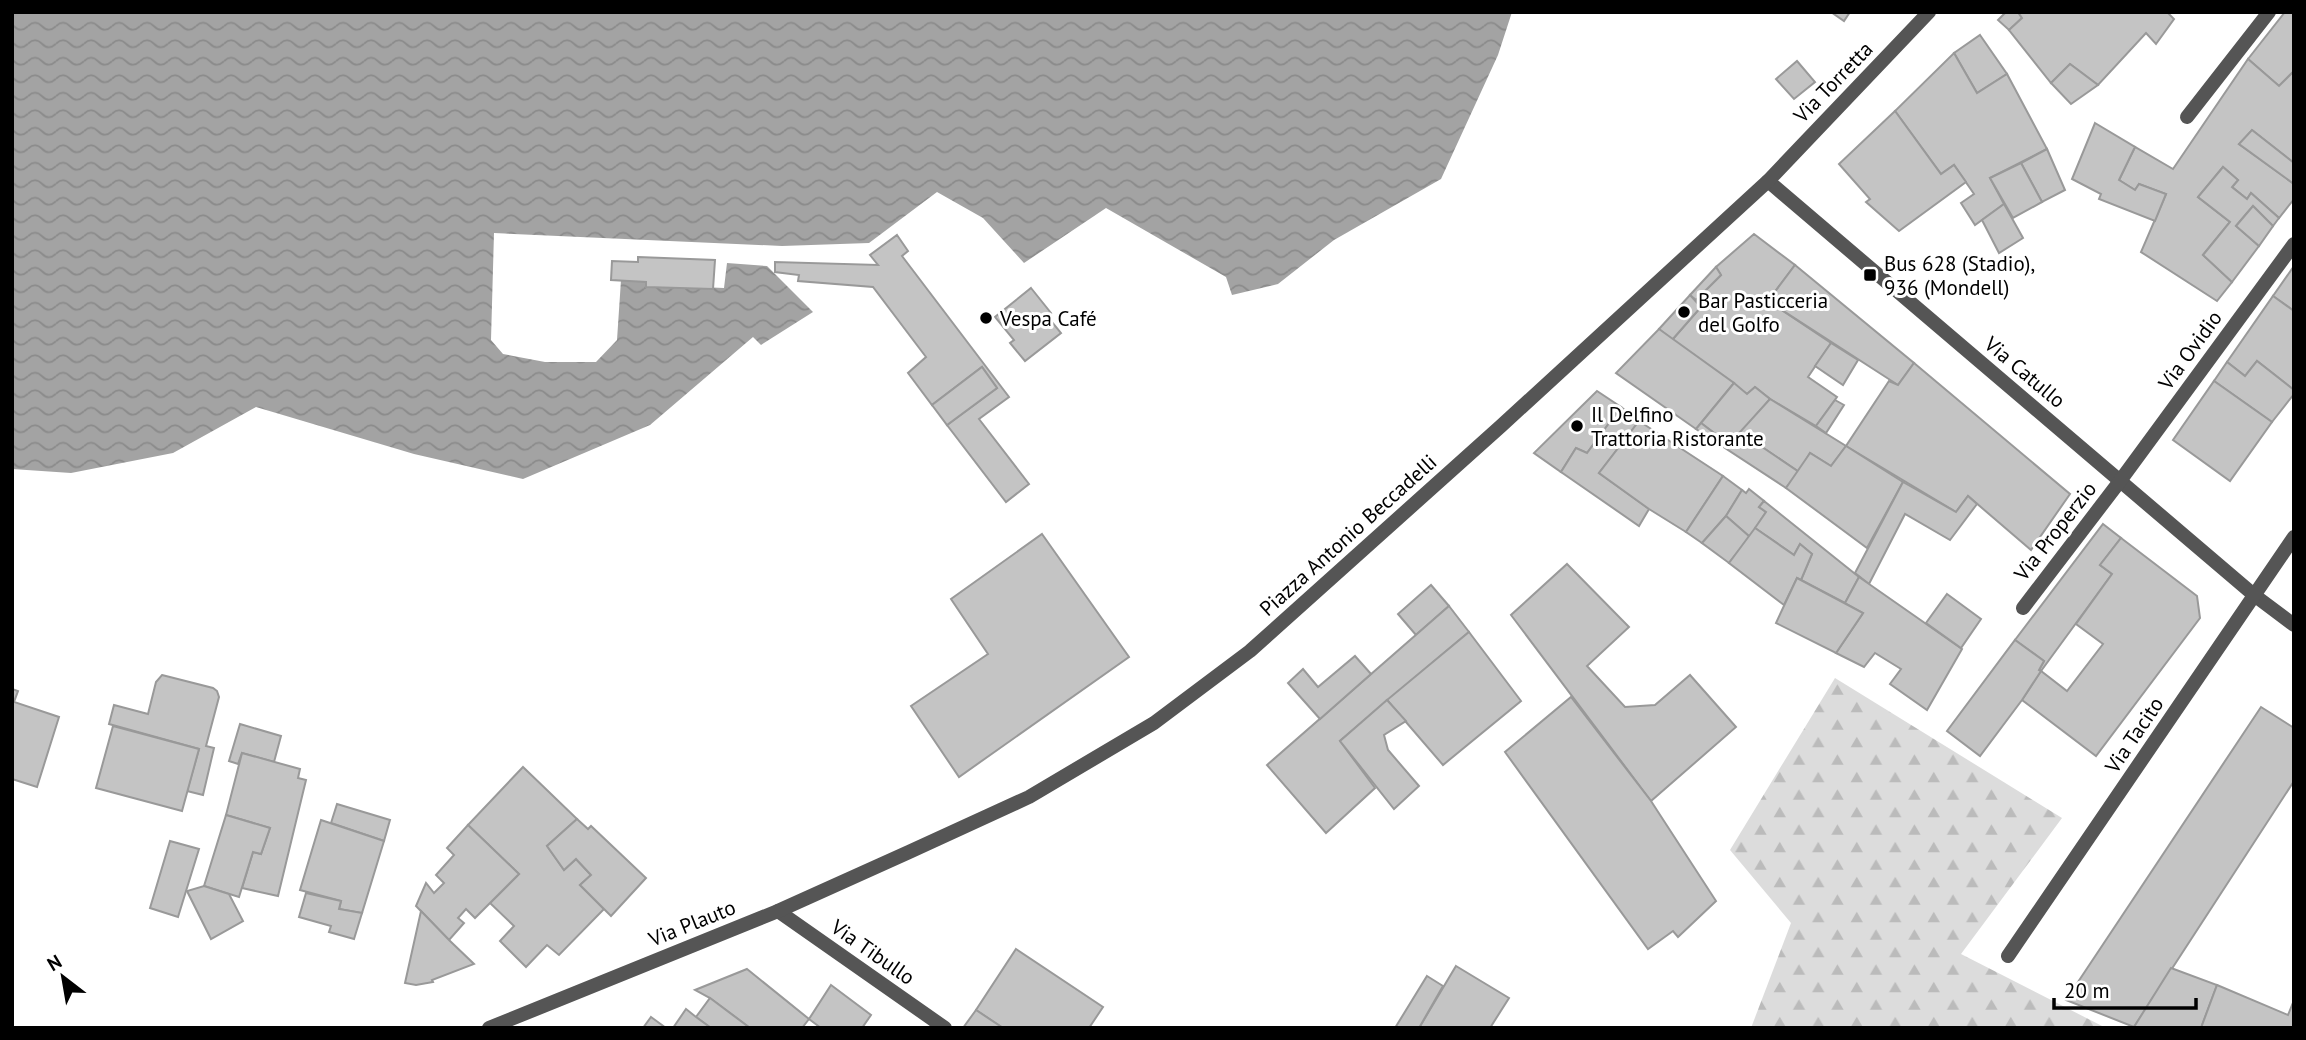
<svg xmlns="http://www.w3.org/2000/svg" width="2306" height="1040" viewBox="0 0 2306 1040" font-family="'PT Sans',sans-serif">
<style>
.forest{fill:url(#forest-firs)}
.water{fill:url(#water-waves)}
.building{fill:#c4c4c4;stroke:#999;stroke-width:2}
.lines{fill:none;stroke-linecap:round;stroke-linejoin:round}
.street{stroke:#555;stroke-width:14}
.poi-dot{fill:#000;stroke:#fff;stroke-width:2.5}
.labels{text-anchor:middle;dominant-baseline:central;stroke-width:6;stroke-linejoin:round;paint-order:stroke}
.street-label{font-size:21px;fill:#000;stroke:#fff}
.poi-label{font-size:21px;fill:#000;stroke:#fff;text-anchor:start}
</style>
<defs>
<pattern id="forest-firs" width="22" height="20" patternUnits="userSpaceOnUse" patternTransform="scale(1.75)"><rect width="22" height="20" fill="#dcdcdc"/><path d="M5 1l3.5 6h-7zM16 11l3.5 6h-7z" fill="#bbb"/></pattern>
<pattern id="water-waves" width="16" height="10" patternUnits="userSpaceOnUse" patternTransform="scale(1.75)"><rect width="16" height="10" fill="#a3a3a3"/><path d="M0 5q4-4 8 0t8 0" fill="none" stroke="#8b8b8b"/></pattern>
</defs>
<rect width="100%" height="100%" fill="#fff"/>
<!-- forest -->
<polygon class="forest" points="1835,678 2062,818 1961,954 2106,1028 1751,1028 1791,923 1730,850"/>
<!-- water -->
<polygon class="water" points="12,12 1512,12 1498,55 1441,179 1334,240 1278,284 1232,295 1226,277 1106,208 1024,263 983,218 937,192 869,243 782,246 494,233 491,340 503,354 545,362 596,362 617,340 621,280 649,276 656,285 724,288 727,263 767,266 813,312 761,345 753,337 650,425 523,479 414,454 256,407 173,453 71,473 12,469"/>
<!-- building -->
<g class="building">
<polygon points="1831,12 1850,12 1844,21"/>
<polygon points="2006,12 2018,12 2022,18 2009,30 1998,20"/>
<polygon points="2018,12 2167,12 2174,19 2156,44 2146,33 2098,85 2070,64 2051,83 2009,30 2022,18"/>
<polygon points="2285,12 2294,12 2294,71 2279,86 2248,59"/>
<polygon points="1980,35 2007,74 1977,93 1954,53"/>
<polygon points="1954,53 1977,93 2007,74 2047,149 1990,178 2004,204 1975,225 1961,203 1974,194 1954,165 1941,174 1895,111"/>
<polygon points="2248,59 2279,86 2294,71 2294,163 2252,130 2239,144 2294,184 2294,199 2279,218 2251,193 2247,199 2232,187 2238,180 2223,167 2198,197 2230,222 2203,255 2232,282 2217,301 2141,252 2166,194 2139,184 2135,190 2119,180 2135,147 2173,169"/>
<polygon points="1797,61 1815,82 1794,99 1776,79"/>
<polygon points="2070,64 2098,85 2071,104 2051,83"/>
<polygon points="1895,111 1941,174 1954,165 1966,182 1899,231 1866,202 1870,199 1839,164"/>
<polygon points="2095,123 2135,147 2119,180 2135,190 2139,184 2166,194 2155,221 2099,199 2101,194 2072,179"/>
<polygon points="2252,130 2294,163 2294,184 2239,144"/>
<polygon points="2047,149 2065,190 2042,202 2021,163"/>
<polygon points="2021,163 2042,202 2013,218 1990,178"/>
<polygon points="2223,167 2238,180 2232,187 2247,199 2251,193 2279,218 2273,226 2253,206 2236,226 2259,246 2232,282 2203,255 2230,222 2198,197"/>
<polygon points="2004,204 2023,238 1999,253 1982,220"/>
<polygon points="2253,206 2273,226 2259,246 2236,226"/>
<polygon points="1754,234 1795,265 1768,301 1831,343 1808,377 1837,397 1816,426 1770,399 1755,387 1747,394 1672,340 1701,307 1696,300 1721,275 1716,267"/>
<polygon points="897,235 908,251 902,256 1009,397 979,419 1029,484 1006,502 947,425 997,388 982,367 932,405 908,373 926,357 873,287 798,281 799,275 775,272 775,262 878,265 870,255"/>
<polygon points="638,257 715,260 713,289 646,287 646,282 611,280 612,261 638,262"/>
<polygon points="1795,265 1914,363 1898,385 1768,301"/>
<polygon points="2294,266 2294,311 2273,296"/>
<polygon points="1716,267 1721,275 1696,300 1690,295"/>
<polygon points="1031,288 1051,313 1047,316 1061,333 1025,361 1010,343 1014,340 995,317"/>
<polygon points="1690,295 1701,307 1672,340 1659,329"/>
<polygon points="2273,296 2294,311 2294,390 2257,361 2245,376 2227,362"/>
<polygon points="1659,329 1734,383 1696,429 1616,373"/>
<polygon points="1831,343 1858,360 1843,385 1815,366"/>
<polygon points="2257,361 2294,390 2294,394 2272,422 2214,381 2227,362 2245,376"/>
<polygon points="1914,363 2070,494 2031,550 1968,496 1956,512 1846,446 1889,381 1898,385"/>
<polygon points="982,367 997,388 947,425 932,405"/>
<polygon points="2214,381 2272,422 2230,481 2173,440"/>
<polygon points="1734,383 1747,394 1755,387 1770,399 1730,445 1701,423"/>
<polygon points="1597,391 1621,407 1587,453 1576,448 1561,472 1534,453"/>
<polygon points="1770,399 1846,446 1831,466 1810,453 1799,472 1740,432"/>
<polygon points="1835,400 1844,405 1826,433 1816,426"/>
<polygon points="1621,407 1639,421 1599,473 1649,509 1639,526 1561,472 1576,448 1587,453"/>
<polygon points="1639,421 1723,476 1686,532 1649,509 1599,473"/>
<polygon points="1701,423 1730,445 1740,432 1799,472 1786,488 1696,429"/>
<polygon points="1846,446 1903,482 1867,548 1786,488 1810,453 1831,466"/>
<polygon points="1723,476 1742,490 1726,516 1702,543 1686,532"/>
<polygon points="1903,482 1956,512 1968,496 1977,504 1950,540 1905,514 1869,584 1855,573"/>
<polygon points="1749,489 1764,501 1759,507 1766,512 1750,537 1726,516 1742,490 1746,493"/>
<polygon points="1764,501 1859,577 1845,603 1801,580 1812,554 1800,544 1794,555 1755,528 1766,512 1759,507"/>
<polygon points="1726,516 1750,537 1729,563 1702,543"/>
<polygon points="2103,524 2121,538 2100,565 2112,574 2041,671 2039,670 2044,661 2015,640"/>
<polygon points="1755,528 1794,555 1800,544 1812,554 1801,580 1797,578 1784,605 1729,563"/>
<polygon points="1042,534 1129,657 959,777 911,706 988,654 951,599"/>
<polygon points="2121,538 2197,596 2200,618 2096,756 2022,700 2041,671 2067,691 2103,644 2076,624 2112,574 2100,565"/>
<polygon points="1567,564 1629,627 1587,666 1625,707 1655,705 1690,675 1736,727 1651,801 1511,615"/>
<polygon points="1859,577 1962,649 1927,710 1890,684 1901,669 1875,653 1864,667 1836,653 1863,613 1845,603"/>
<polygon points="1797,578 1863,613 1836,653 1776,623"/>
<polygon points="1431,585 1449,606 1416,635 1398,614"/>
<polygon points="1947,594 1981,619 1961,648 1926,623"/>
<polygon points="1449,606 1469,632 1340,741 1375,788 1326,833 1267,765"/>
<polygon points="1469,632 1521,701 1443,765 1387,700"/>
<polygon points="2015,640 2044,661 2039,670 2041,671 2022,700 1980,756 1947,731"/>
<polygon points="1355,656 1371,674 1320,719 1288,683 1303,669 1318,687"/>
<polygon points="162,675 213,688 217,691 219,697 206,746 214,748 203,795 187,791 199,749 109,724 114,705 148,714 156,682"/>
<polygon points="12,689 18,691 14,702 59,717 37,787 12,779"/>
<polygon points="1571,697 1651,801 1716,901 1678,937 1673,931 1648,949 1505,752"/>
<polygon points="1387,700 1406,721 1384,735 1388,750 1419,786 1394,809 1340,741"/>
<polygon points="2261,707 2294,728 2294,781 2134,1027 2066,1000"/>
<polygon points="240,724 281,736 274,762 242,753 238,764 229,761"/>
<polygon points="113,726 199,749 182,811 96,788"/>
<polygon points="242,753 300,769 298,778 306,780 278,896 242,888 253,852 261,854 270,828 226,815"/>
<polygon points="523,767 577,819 547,846 564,870 576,859 591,875 580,885 604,909 559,955 547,945 526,967 500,941 514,926 490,903 519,874 468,825"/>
<polygon points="337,804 390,820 384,841 331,823"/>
<polygon points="226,815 270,828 261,854 253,852 239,897 204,886"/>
<polygon points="577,819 588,829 591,826 646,878 611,916 580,885 591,875 576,859 564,870 547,846"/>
<polygon points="321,820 384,841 362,913 339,909 341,901 300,890"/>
<polygon points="468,825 519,874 475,918 466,909 458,918 464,923 449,940 416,906 426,883 434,893 444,883 436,875 454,855 447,848"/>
<polygon points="170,841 199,849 178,917 150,908"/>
<polygon points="204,886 229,894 243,921 211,939 187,891"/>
<polygon points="306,893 341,901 339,909 362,913 354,939 329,932 331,926 299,917"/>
<polygon points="421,911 449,940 474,964 432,980 433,982 416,985 405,983"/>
<polygon points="1016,949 1103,1007 1089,1028 1003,1028 976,1010"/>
<polygon points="1456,966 1509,998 1490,1028 1419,1028"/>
<polygon points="2171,968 2217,985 2201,1028 2134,1027"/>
<polygon points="747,969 809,1019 802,1028 750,1028 710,998 695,990"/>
<polygon points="1427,976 1443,986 1419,1028 1395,1028"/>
<polygon points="831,985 871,1015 862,1028 821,1028 809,1019"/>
<polygon points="2217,985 2288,1015 2294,1000 2294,1028 2201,1028"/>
<polygon points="710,998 750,1028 711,1028 696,1017"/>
<polygon points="686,1009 696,1017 711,1028 673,1028"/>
<polygon points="976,1010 1003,1028 963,1028"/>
<polygon points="651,1017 666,1028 643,1028"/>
</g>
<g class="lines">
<!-- street -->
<g class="street">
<polyline points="2187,117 2269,12"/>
<polyline points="1768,181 2254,595 2294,625"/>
<polyline points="2023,608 2120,481 2294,244"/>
<polyline points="778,911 945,1028"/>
<polyline points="2008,956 2294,537"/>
<polyline points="489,1028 778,911 909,852 1029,797 1154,723 1250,651 1501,426 1768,181 1929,12"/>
</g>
</g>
<!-- markers -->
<g class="poi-dot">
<rect x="1863" y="268" width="14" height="14" rx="3.5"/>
<circle cx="1684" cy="312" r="7"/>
<circle cx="986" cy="318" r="7"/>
<circle cx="1577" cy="426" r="7"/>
</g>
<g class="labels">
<!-- street labels -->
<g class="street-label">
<text transform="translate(1833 82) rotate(-46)">Via Torretta</text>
<text transform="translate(2190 350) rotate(-54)">Via Ovidio</text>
<text transform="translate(2025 372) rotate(40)">Via Catullo</text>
<text transform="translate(2055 531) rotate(-52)">Via Properzio</text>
<text transform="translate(1348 535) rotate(-42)">Piazza Antonio Beccadelli</text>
<text transform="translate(2134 735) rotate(-56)">Via Tacito</text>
<text transform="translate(692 923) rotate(-22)">Via Plauto</text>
<text transform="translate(873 952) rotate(35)">Via Tibullo</text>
</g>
<!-- poi labels -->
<g class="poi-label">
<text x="1884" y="263">Bus 628 (Stadio),<tspan x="1884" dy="24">936 (Mondell)</tspan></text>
<text x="1698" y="300">Bar Pasticceria<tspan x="1698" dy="24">del Golfo</tspan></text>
<text x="1000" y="318">Vespa Café</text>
<text x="1591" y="414">Il Delfino<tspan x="1591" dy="24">Trattoria Ristorante</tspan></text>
</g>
</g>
<!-- border -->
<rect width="2306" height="1040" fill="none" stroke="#000000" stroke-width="28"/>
<!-- north arrow -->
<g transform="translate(63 977) rotate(329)" stroke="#ffffff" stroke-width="5" paint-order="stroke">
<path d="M0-5L12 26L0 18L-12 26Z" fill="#000000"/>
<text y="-10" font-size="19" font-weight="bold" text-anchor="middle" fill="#000000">N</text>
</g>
<!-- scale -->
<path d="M2054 998v10h142v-10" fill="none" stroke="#000000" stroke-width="3.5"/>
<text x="2064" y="998" font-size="21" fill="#000000" stroke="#ffffff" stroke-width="5" paint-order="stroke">20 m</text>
</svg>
